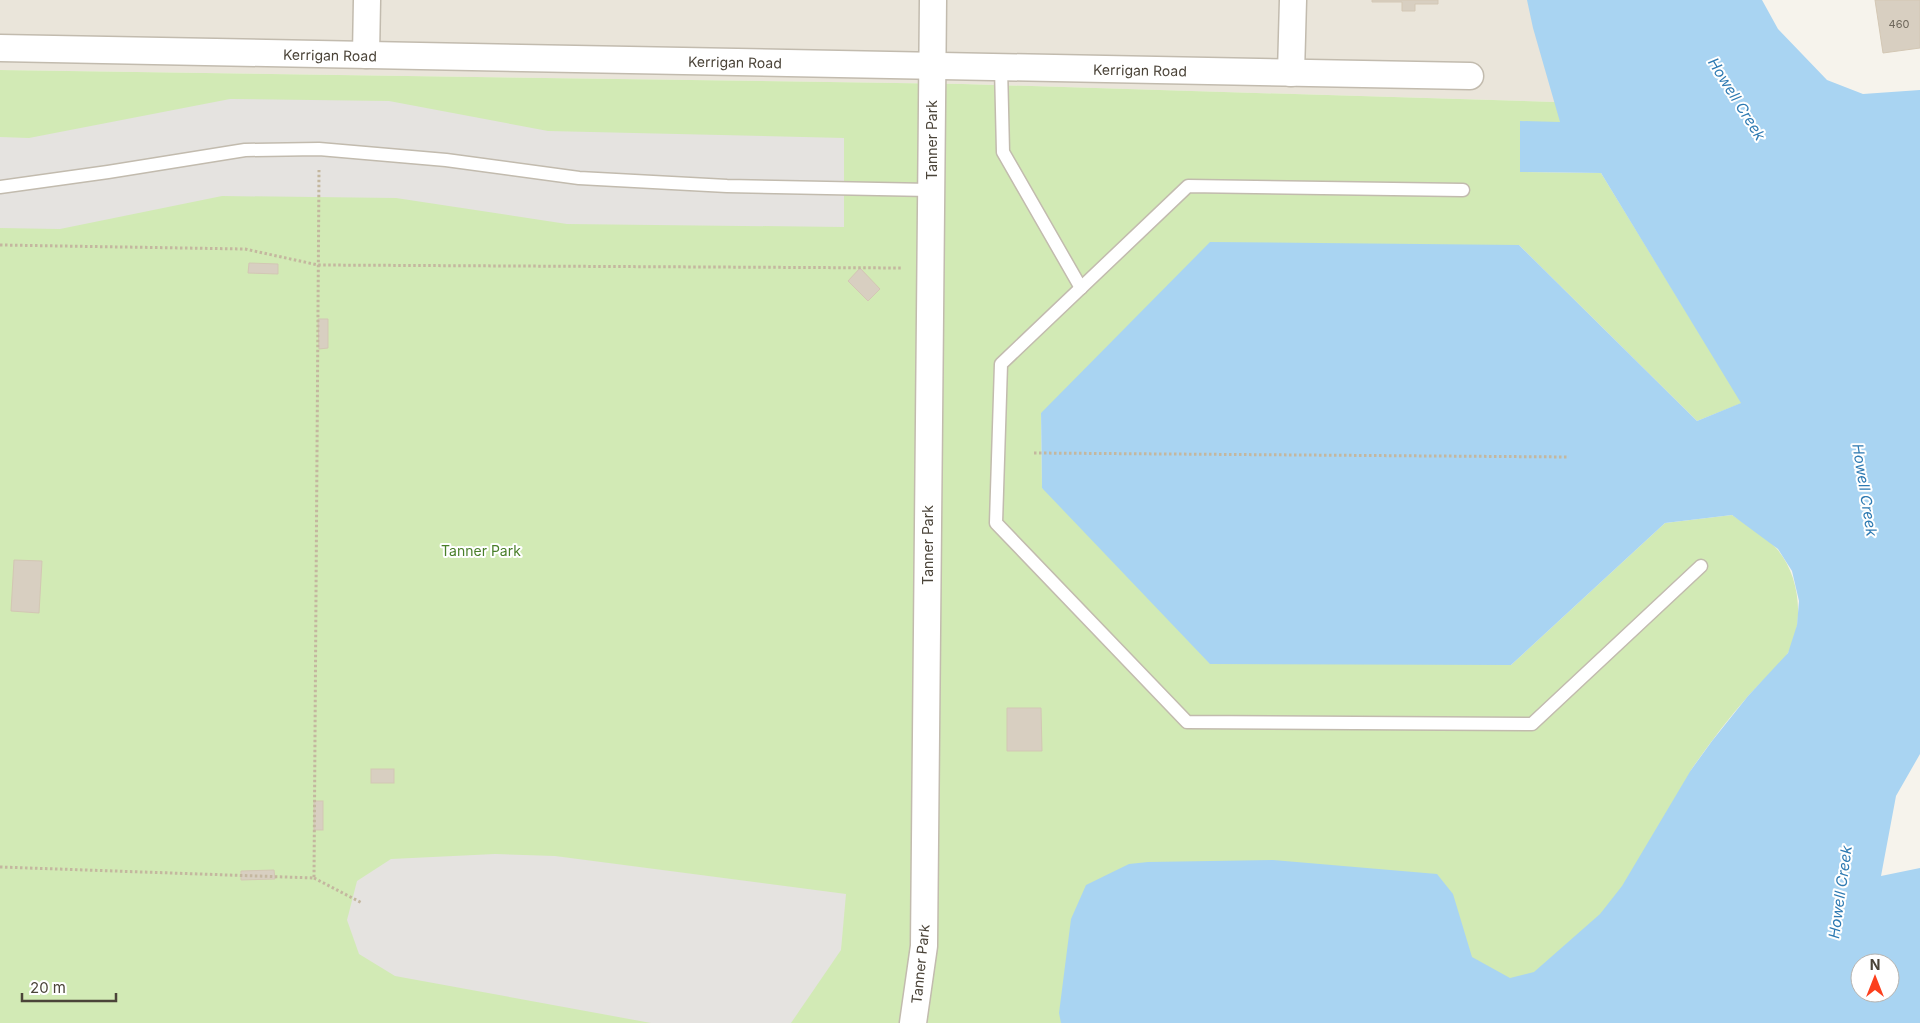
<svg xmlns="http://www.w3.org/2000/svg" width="1920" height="1023" viewBox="0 0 1920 1023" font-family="Inter,sans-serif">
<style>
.residential{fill:#eae5da}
.green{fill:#d2eab5}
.parking{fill:#e5e3e0}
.water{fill:#a9d4f2;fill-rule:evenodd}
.building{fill:#d8cfc1;stroke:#d3c7b4}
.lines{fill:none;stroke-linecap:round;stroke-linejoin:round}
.service-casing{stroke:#c2bbae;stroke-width:15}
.minor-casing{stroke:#c2bbae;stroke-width:29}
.path{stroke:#c4b79f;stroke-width:3;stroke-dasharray:2.5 2.5;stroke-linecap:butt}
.service{stroke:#fff;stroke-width:12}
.minor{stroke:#fff;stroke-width:26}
.labels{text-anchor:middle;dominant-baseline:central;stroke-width:4;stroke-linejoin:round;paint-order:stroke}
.number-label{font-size:11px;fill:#6e675b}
.street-label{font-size:14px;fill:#4b4439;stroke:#fff}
.park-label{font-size:14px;fill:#4a7f2a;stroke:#fff}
.water-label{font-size:15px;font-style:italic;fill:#2e7ab2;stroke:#fff}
</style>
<rect width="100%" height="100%" fill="#f6f3ec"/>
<!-- residential -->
<polygon class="residential" points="0,0 1532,0 1555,102 963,84 0,70"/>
<!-- green -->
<path class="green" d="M0 70 963 84 1555 102 1561 123 1520 172 1601 173 1742 403 1697 421 1519 245 1041 413 1042 488 1511 665 1665 523 1732 515C1747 525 1765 535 1777 549 1800 575 1805 623 1788 653 1780 665 1759 684 1749 695 1728 719 1709 744 1691 770L1610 1023H0Z"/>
<!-- parking -->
<g class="parking">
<polygon points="230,99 389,101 548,131 844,138 844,227 567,224 396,198 222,196 60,229 0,228 0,137 29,138"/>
<polygon points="495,854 555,856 846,894 841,950 791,1023 651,1023 395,976 359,954 347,920 357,881 391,859"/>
</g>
<!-- water -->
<path class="water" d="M1527 0H1762L1778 29 1827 80 1863 94 1920 90V754L1896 796 1881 876 1920 868V1023H1061L1059 1013 1071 919 1086 885 1129 864 1148 862 1273 860 1437 874 1453 894 1472 957 1510 978 1534 972 1600 914 1622 886 1691 770 1712 741 1748 696 1788 653 1797 625 1799 601 1792 571 1778 549 1732 515 1665 523 1511 665 1210 664 1042 488 1041 413 1210 242 1519 245 1697 421 1741 403 1601 173 1520 172V121L1560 122 1533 28ZM1860 963H1890V993H1860Z"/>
<!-- building -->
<g class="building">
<polygon points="1372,0 1438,0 1438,4 1415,4 1415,11 1402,11 1402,2 1372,2"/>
<polygon points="1875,0 1920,0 1920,48 1883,53"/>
<polygon points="249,263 278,264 278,274 248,273"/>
<polygon points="860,268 880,289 868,301 848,281"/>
<polygon points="318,319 328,319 328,348 319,349"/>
<polygon points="14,560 42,561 39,613 11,611"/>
<polygon points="1007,708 1041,708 1042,751 1007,751"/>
<rect x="371" y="769" width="23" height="14"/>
<rect x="314" y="801" width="9" height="29"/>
<polygon points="274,870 275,879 241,880 241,871"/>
</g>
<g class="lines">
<defs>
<g id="service">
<polyline points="1001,67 1003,152 1081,288"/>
<polyline points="0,187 108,172 245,150 319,149 446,160 579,178 727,186 930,190"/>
<polyline points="1463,190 1188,186 1001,364 996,523 1187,722 1532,724 1701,566"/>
</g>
<g id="minor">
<polyline points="0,48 1470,76"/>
<polyline points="366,55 367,0"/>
<polyline points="1291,73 1293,0"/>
<polyline points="913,1023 924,946 933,0"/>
</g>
</defs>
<!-- service casing -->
<use href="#service" class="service-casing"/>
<!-- minor casing -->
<use href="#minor" class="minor-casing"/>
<!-- path -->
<g class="path">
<polyline points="0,245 245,249 318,265 903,268"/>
<polyline points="1034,453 1569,457"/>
<polyline points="0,867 314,878 319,170"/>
<polyline points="314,878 362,903"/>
</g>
<!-- service -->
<use href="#service" class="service"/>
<!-- minor -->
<use href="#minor" class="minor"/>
</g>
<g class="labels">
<!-- number labels -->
<g class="number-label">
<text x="1899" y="24">460</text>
</g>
<!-- street labels -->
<g class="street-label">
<text transform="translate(330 55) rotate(1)">Kerrigan Road</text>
<text transform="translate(735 62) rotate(1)">Kerrigan Road</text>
<text transform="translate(1140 70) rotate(1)">Kerrigan Road</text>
<text transform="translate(931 140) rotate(-90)">Tanner Park</text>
<text transform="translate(927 545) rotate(-90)">Tanner Park</text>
<text transform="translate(920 964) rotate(-84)">Tanner Park</text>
</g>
<!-- park labels -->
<g class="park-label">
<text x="481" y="550">Tanner Park</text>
</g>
<!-- water labels -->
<g class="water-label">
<text transform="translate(1737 99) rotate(58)">Howell Creek</text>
<text transform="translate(1865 490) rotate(81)">Howell Creek</text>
<text transform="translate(1840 892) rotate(-82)">Howell Creek</text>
</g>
</g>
<!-- north arrow -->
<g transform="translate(1875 978)"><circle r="24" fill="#ffffff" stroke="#b7b4b0"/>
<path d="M0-4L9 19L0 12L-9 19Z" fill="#fc3f1d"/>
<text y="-8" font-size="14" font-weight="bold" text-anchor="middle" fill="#4b4439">N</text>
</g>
<!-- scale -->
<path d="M22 993v8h94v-8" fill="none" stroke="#4b4439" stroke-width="2.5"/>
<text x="30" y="993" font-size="15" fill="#4b4439" stroke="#ffffff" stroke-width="4" paint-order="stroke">20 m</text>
</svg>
